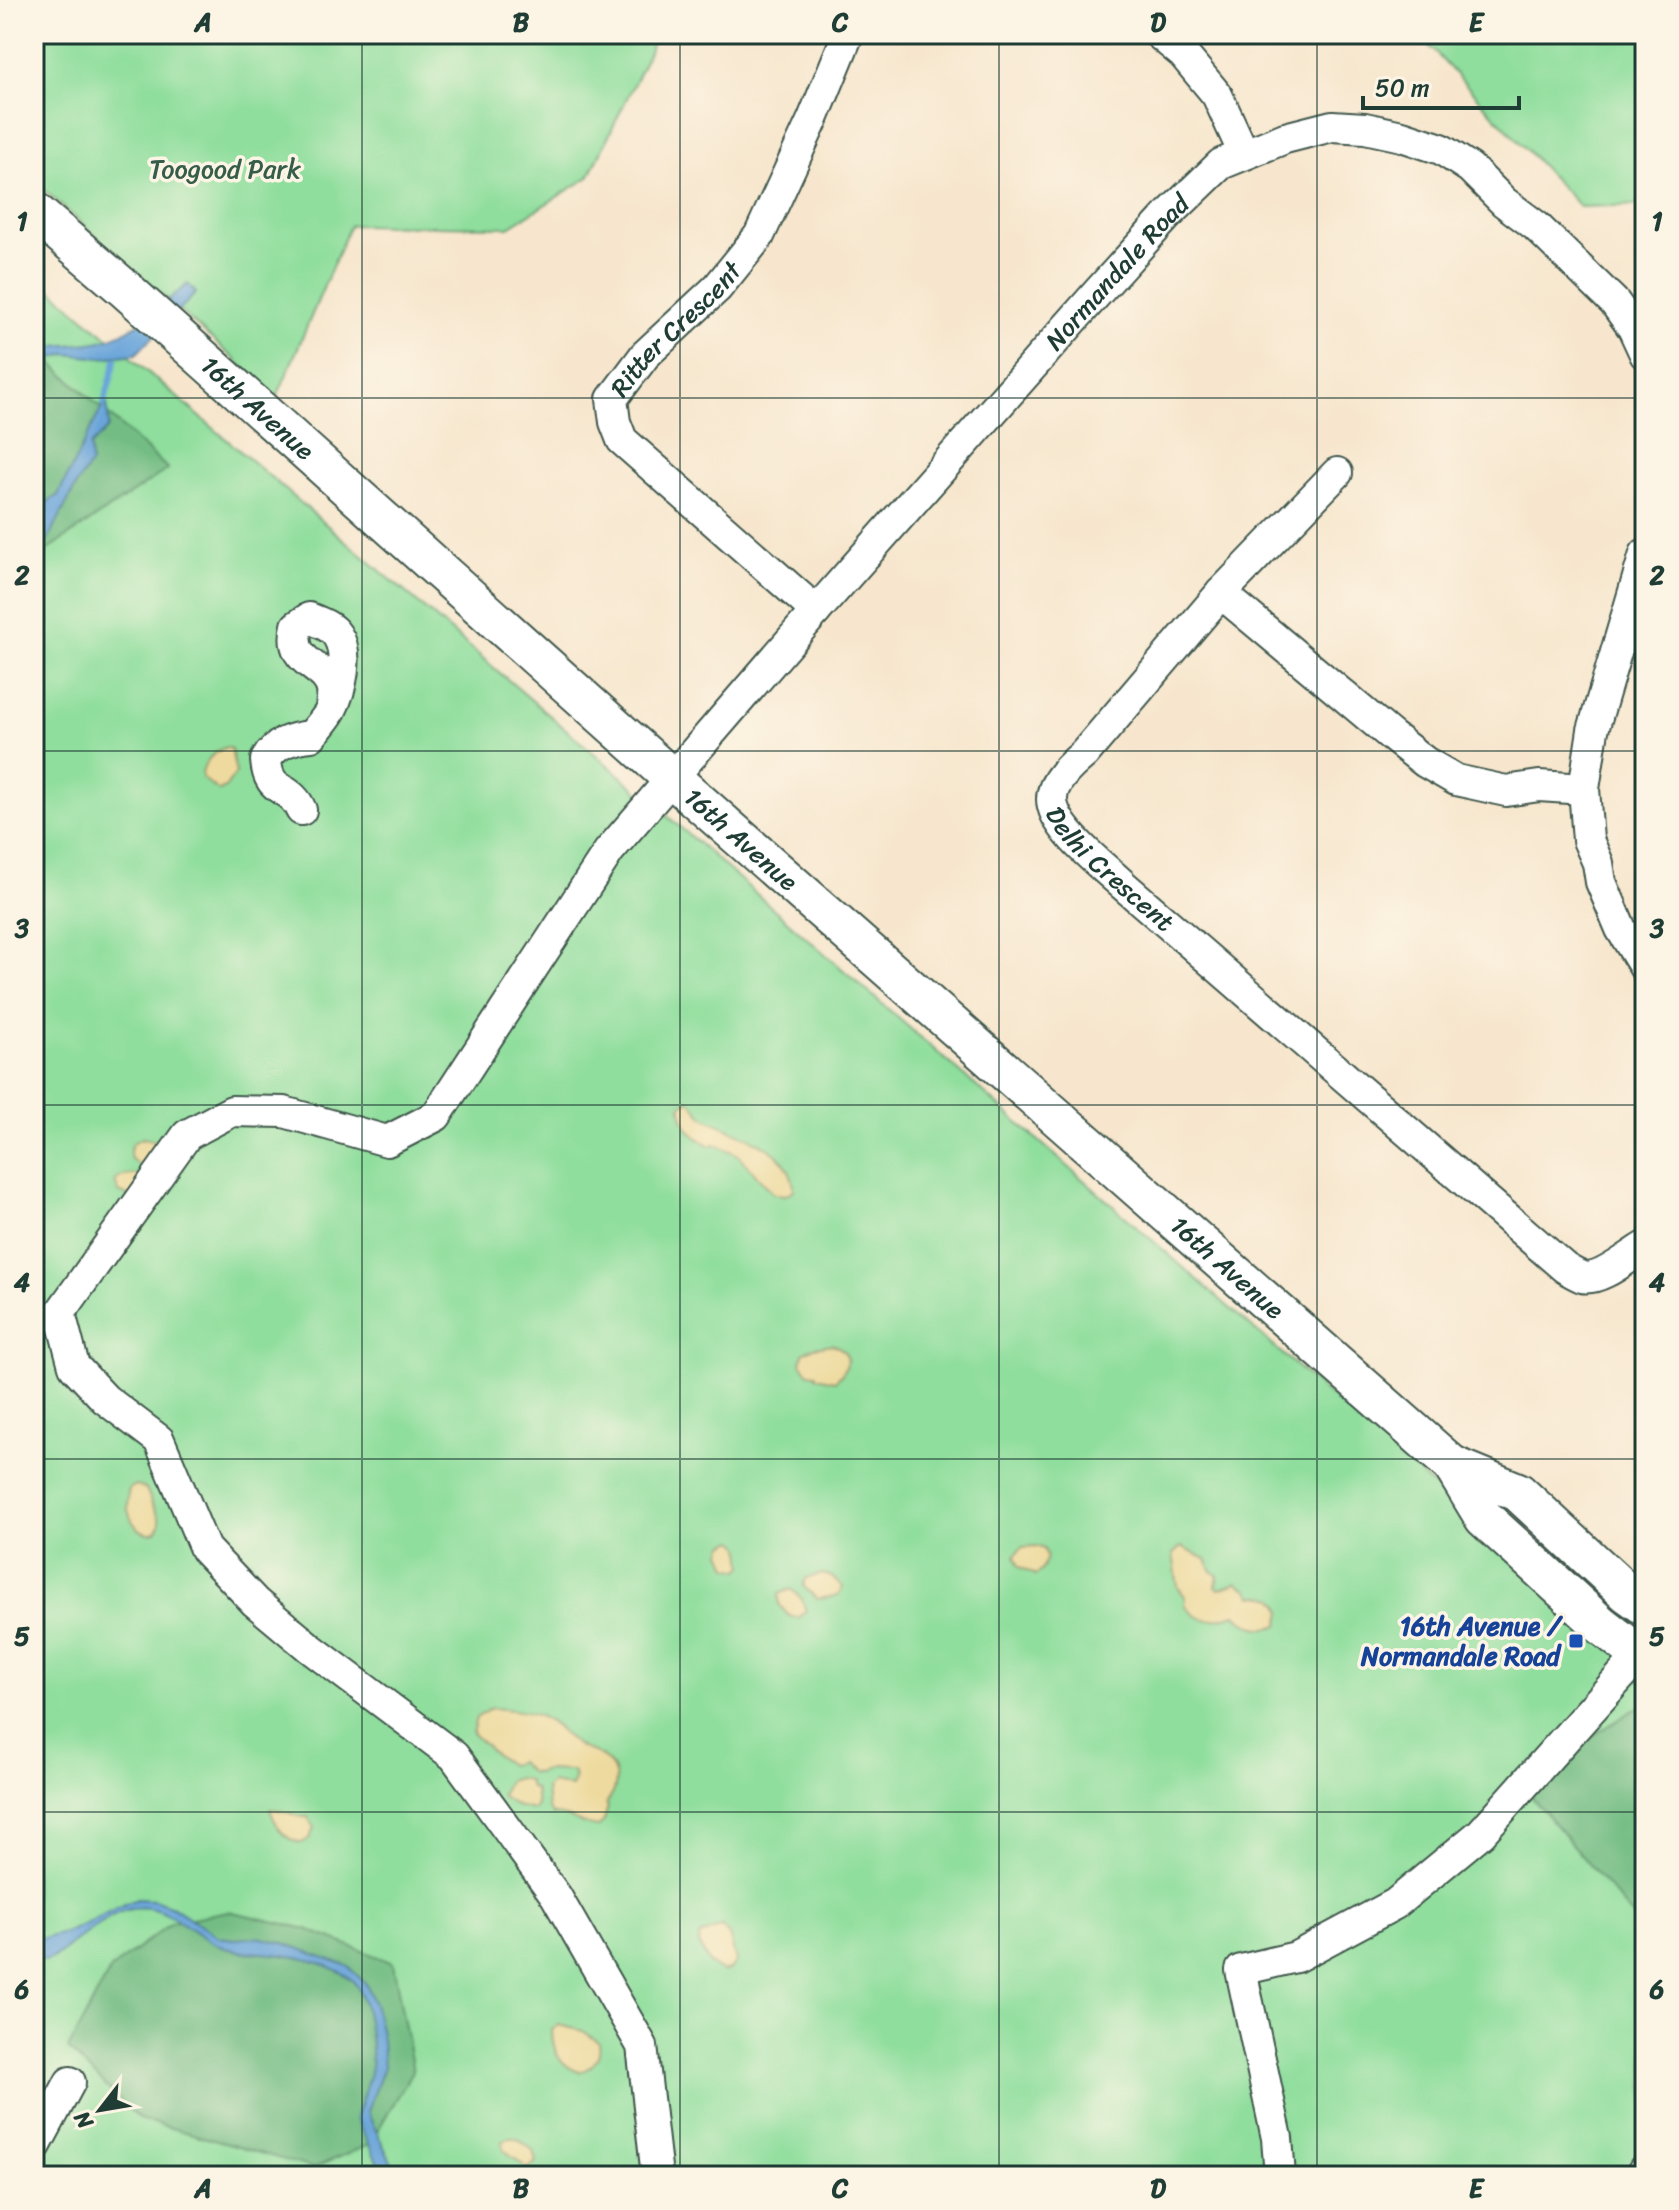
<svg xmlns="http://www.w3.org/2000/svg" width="1679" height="2210" viewBox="0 0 1679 2210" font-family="Sriracha,sans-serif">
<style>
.green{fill:#8fde9d;stroke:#578e68;stroke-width:2}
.forest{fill:#73bd84;stroke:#497d5c;stroke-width:2}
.sand{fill:#eeda9e;stroke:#868c69;stroke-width:2}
.water{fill:#6aa5da;stroke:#447187;stroke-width:2}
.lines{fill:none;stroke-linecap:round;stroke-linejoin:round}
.stream{stroke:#6aa5da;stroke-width:6}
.minor-casing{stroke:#3f564b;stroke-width:34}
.major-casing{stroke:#3f564b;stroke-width:42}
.minor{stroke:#fff;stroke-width:30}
.major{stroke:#fff;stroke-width:38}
.grid{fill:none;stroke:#1f3d34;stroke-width:2;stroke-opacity:0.55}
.transit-dot{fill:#1a4fb4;stroke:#fcf5e5;stroke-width:3}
.labels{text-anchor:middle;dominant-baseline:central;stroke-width:7;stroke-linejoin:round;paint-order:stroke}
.park-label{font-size:26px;fill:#355d49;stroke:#fcf5e5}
.street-label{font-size:26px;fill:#1f3d34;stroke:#fcf5e5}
.transit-label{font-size:26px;font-weight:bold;fill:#164399;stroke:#fcf5e5;text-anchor:end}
.neatline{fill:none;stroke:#1f3d34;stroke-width:3}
.grid-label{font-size:26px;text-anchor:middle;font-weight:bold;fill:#1f3d34}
</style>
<rect width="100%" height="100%" fill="#fcf5e5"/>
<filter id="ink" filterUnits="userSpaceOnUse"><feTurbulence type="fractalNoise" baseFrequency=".0125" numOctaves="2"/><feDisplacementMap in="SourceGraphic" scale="16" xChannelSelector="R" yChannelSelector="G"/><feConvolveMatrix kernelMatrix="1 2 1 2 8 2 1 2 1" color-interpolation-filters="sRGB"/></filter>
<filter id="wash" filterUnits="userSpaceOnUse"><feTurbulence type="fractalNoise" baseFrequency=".006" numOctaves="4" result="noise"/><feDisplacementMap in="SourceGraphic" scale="32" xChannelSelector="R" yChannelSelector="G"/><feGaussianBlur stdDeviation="1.8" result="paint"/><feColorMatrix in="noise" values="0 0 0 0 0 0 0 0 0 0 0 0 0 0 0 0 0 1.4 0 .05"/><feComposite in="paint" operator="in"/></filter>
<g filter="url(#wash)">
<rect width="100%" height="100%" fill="#f7e6cd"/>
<!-- green -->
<g class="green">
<polygon points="34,34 654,34 649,52 589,177 509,227 350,225 277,397 34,181"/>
<polygon points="1418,34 1645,34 1645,205 1580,207"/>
<polygon points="34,275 658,808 1645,1671 1645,2176 34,2176"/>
</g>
<!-- forest -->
<g class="forest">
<polygon points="34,347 168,469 34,559"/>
<polygon points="1645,1703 1645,1931 1519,1782"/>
<polygon points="228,1911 307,1929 393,1963 413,2071 369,2145 313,2168 139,2119 68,2049 110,1970 172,1922"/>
</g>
<!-- sand -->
<g class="sand">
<path d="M227 747 231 749 236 773 225 788 219 791 202 778C201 763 214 751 227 747Z"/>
<path d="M688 1100C696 1105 699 1114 706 1118 736 1135 792 1145 794 1190L786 1195 774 1194 737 1154 715 1144 711 1146C694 1138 681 1125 681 1106Z"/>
<path d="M143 1138 164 1143 132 1198 119 1192 115 1182C121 1174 132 1173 140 1176L144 1168 131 1159C128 1148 132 1141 143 1138Z"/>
<path d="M832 1344C854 1352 850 1368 835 1381L816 1377V1374L809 1373 801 1363 803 1353 814 1347Z"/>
<path d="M136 1485C148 1487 148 1493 151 1502 154 1509 161 1516 160 1524 155 1545 119 1527 129 1489Z"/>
<path d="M735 1540C743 1545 743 1558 744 1566L740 1570 728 1567 722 1552 724 1545Z"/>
<polygon points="1037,1546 1044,1549 1047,1557 1042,1570 1036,1575 1019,1567 1015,1556 1022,1547"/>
<path d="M1181 1547 1206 1559 1211 1570 1218 1576 1216 1586 1219 1589 1237 1583 1249 1590 1252 1596C1267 1595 1278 1595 1282 1612L1279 1625C1263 1632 1247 1627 1236 1614 1216 1620 1200 1626 1185 1605L1186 1598 1178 1587 1173 1554Z"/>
<polygon points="823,1574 832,1577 843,1587 838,1596 817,1599 803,1586 806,1578"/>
<polygon points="791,1589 802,1599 806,1611 799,1618 789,1616 779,1605 779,1594"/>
<path d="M491 1708C506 1709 533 1711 545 1719 556 1725 568 1739 578 1746 584 1750 590 1750 596 1753 618 1765 622 1785 606 1804L608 1806 604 1821 599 1827C582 1827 570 1814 553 1815L548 1808 546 1788 552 1783 571 1787 575 1777 572 1771 545 1770 537 1773 530 1772 519 1762 510 1765C492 1754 487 1747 472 1733L476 1718Z"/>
<polygon points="518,1778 528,1780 530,1788 535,1789 537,1805 534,1810 516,1806 501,1796 508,1781"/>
<path d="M270 1809C285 1808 295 1818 308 1817L314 1828 310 1838 302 1843C283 1840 276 1826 270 1809Z"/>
<polygon points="722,1927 730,1937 736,1961 731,1969 723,1972 709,1963 698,1944 700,1935"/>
<path d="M559 2025 583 2031 599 2042C602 2058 593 2068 579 2072 559 2065 552 2049 552 2030Z"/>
<polygon points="509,2138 516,2138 533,2150 536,2162 528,2169 504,2150 502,2142"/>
</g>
<!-- water -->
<g class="water">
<path d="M188 284 196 293 136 354 101 358 66 354 34 364V351C57 342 78 347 101 341 134 333 162 304 188 284Z"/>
<polygon points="104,403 107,403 109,427 90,446 91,463 77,484 34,566 34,511 58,495"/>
<path d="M137 1899 154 1900 173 1907 219 1937 235 1939 258 1937 284 1943 348 1966 367 1985 375 2006 382 2039 384 2067 367 2112 398 2176H384L356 2118C360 2101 369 2083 371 2066 373 2048 367 2003 358 1988 346 1967 305 1958 282 1955 262 1952 241 1954 222 1947 194 1937 168 1903 135 1908 100 1914 77 1945 47 1961L34 1959V1938C70 1939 103 1911 137 1899Z"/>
</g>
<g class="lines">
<!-- stream -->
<polyline class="stream" points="104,403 116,360"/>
</g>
</g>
<g filter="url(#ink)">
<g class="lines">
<defs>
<g id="minor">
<polyline points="1159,34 1183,54 1217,95 1244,154"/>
<path id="s1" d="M1337 473 1221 593 1084 754C1072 764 1052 782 1052 799 1052 828 1103 866 1123 885L1565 1268C1570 1271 1577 1275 1582 1277 1600 1282 1629 1256 1645 1247"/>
<polyline points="1645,554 1593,730 1584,789 1588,840 1598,863 1601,882 1621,929 1645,968"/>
<polyline points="1221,593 1393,737 1425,762 1456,780 1506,791 1539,786 1584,789"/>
<path id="s2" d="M816 611 622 440 615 422 612 399 645 355 717 288 759 236 813 119 848 34"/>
<path d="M301 810C290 784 268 795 266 760 275 743 292 738 311 736 318 728 326 719 331 710 341 691 350 654 337 635 331 626 319 622 309 618L297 626C287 666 327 663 332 690 333 696 331 704 331 710"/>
<polyline points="34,2149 70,2082"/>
<path id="s3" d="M657 2176 642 2046 556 1896 454 1756 310 1648 255 1602 205 1549 159 1440 105 1399 74 1366 60 1313 187 1135 232 1111 284 1112 387 1141 436 1116 609 851 816 611 1098 292 1166 217 1221 164 1285 138 1332 126 1365 128 1402 136 1441 149 1470 168 1504 202 1536 226 1615 303 1633 328 1645 354"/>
<polyline points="1280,2176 1277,2138 1241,1970 1296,1957 1395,1904 1481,1833 1645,1649"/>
<polyline points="1640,2176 1645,2168"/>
</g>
<g id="major">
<path id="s4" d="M34 211 125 289 673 779 1452 1465 1484 1518 1600 1624 1645 1659"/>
<polyline points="1452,1465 1518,1492 1628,1594 1645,1606"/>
</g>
</defs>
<!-- minor casing -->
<use href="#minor" class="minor-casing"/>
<!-- major casing -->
<use href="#major" class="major-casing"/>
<!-- minor -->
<use href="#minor" class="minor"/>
<!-- major -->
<use href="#major" class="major"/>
</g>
</g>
<!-- grid -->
<path class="grid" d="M362 34V2176M680 34V2176M999 34V2176M1317 34V2176M34 398H1645M34 751H1645M34 1105H1645M34 1459H1645M34 1812H1645"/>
<!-- markers -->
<rect class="transit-dot" x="1568" y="1633" width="16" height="16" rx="4"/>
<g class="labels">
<!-- park labels -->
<g class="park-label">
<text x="225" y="169">Toogood Park</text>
</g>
<!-- street labels -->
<g class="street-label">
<text stroke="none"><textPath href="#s3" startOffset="2658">Normandale Road</textPath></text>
<text stroke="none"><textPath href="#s2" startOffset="396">Ritter Crescent</textPath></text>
<text stroke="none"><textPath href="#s4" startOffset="298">16th Avenue</textPath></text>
<text stroke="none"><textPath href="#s4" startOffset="946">16th Avenue</textPath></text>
<text stroke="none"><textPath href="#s1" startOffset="528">Delhi Crescent</textPath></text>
<text stroke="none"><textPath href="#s4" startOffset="1594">16th Avenue</textPath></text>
</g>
<!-- transit labels -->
<g class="transit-label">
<text x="1560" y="1626">16th Avenue /<tspan x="1560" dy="30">Normandale Road</tspan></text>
</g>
</g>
<!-- margin -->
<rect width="1679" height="2210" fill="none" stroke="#fcf5e5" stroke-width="88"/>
<!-- north arrow -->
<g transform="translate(100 2110) rotate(239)" stroke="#fcf5e5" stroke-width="6" paint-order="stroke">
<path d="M0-6L14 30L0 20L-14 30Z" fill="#1f3d34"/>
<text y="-12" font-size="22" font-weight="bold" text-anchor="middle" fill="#1f3d34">N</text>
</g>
<!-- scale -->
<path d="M1363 96v12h156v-12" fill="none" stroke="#1f3d34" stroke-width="4"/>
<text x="1375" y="96" font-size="24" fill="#1f3d34" stroke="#fcf5e5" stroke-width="6" paint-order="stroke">50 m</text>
<rect x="44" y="44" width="1591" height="2122" class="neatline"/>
<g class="grid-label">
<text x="203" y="31">A</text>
<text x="521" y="31">B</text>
<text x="840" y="31">C</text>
<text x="1158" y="31">D</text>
<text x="1476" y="31">E</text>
<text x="22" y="230">1</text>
<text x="1657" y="230">1</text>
<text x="22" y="584">2</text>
<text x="1657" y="584">2</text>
<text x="22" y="937">3</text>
<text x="1657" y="937">3</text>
<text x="22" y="1291">4</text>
<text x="1657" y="1291">4</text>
<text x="22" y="1645">5</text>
<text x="1657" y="1645">5</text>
<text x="22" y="1998">6</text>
<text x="1657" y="1998">6</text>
<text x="203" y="2197">A</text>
<text x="521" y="2197">B</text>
<text x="840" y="2197">C</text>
<text x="1158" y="2197">D</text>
<text x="1476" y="2197">E</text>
</g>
</svg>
